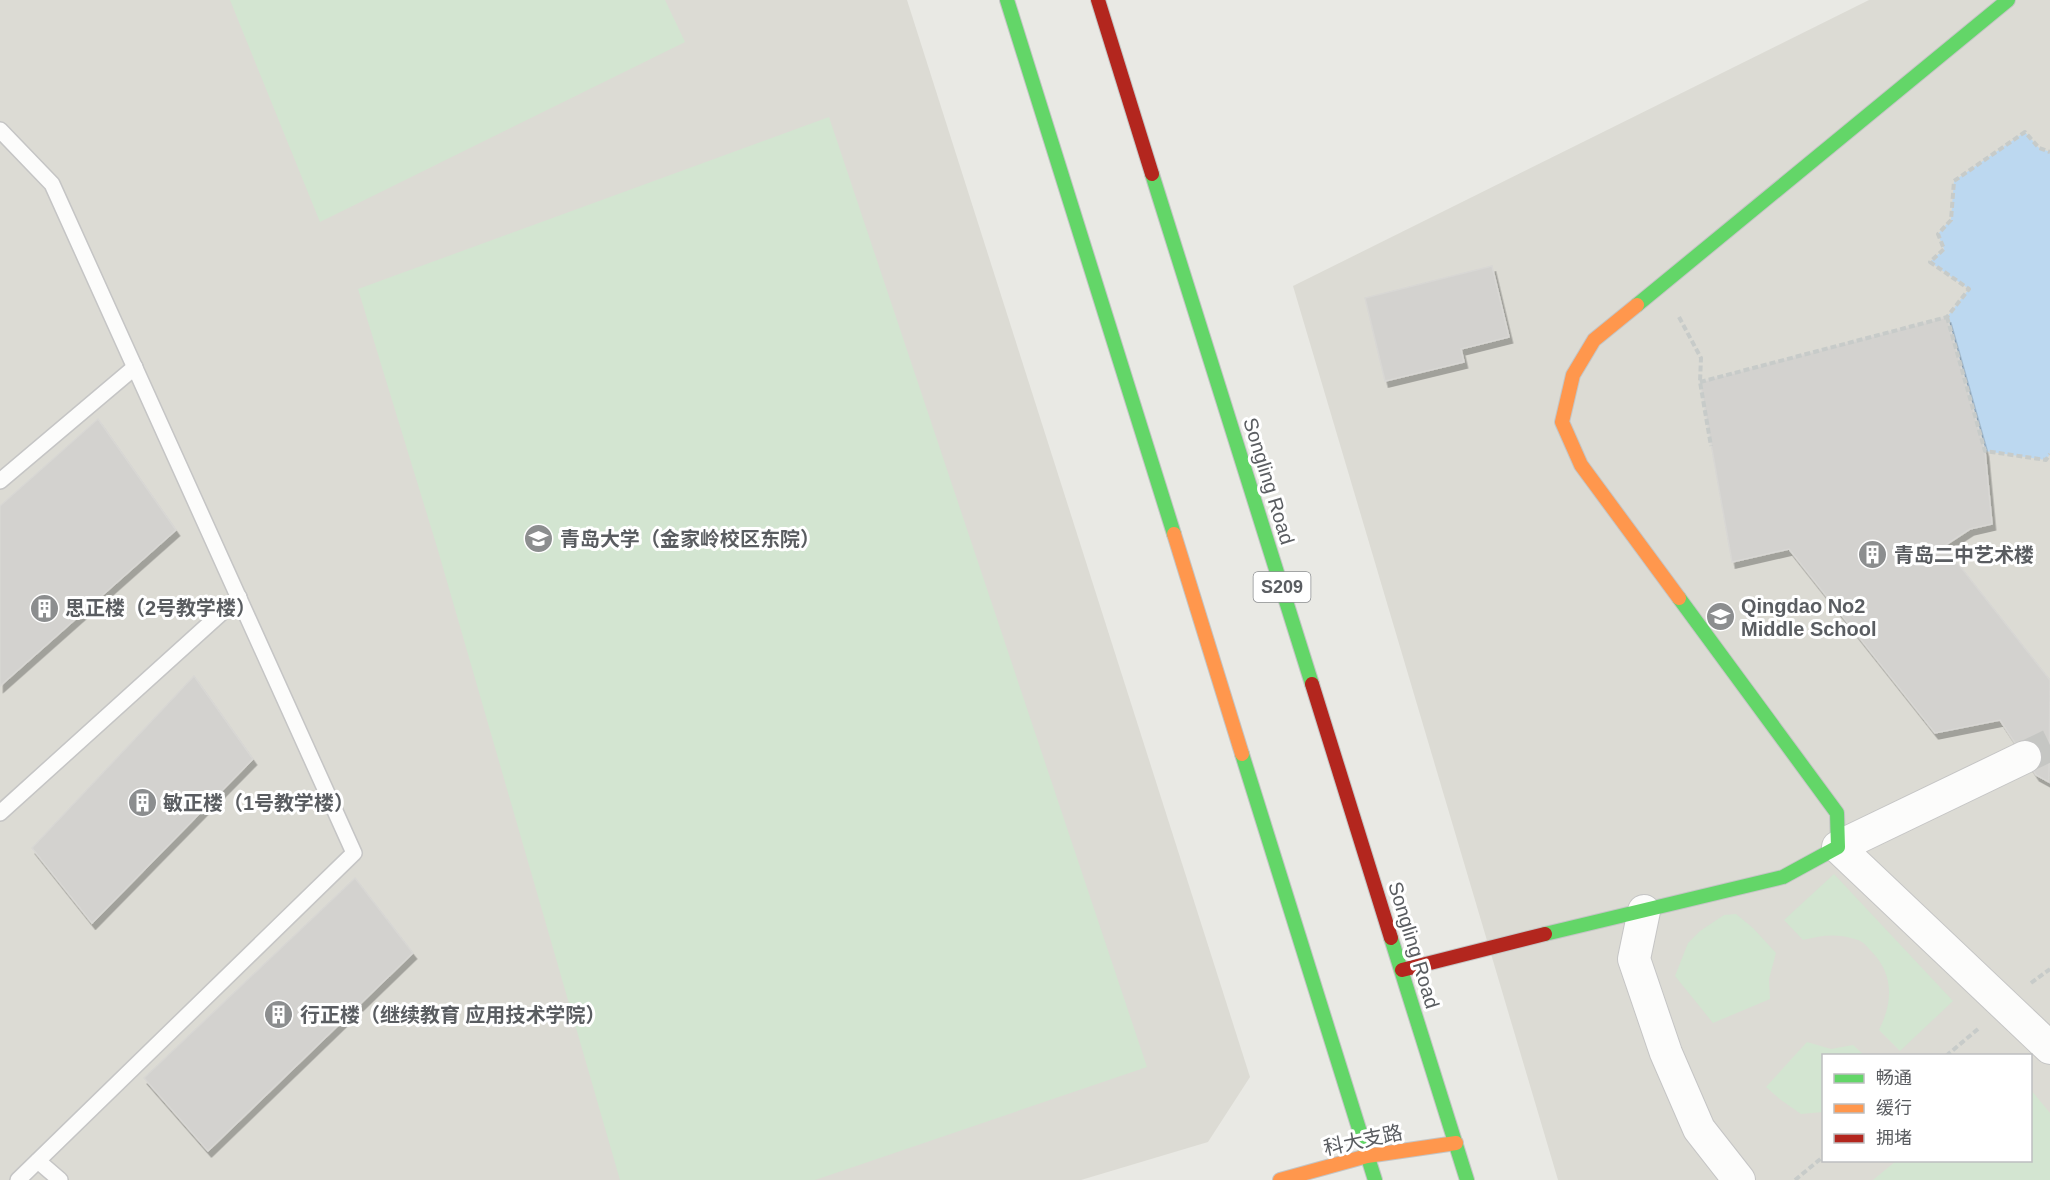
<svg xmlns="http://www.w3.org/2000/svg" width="2050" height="1180" viewBox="0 0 2050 1180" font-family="Helvetica,'Noto Sans SC',sans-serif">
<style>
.education{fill:#dcdbd4;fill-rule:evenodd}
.green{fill:#d3e5d1}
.water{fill:#bcd8f0}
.building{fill:#d3d2cf;stroke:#d8d7d4;stroke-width:1.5;filter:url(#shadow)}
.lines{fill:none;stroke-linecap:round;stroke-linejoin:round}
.street-tunnel{stroke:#c5c6c3;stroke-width:32;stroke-dasharray:32 16;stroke-linecap:butt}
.lane-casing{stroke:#c5c5c5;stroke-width:18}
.street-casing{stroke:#c5c5c5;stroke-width:34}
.fast-casing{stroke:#c4c5c5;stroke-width:16}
.slow-casing{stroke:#c4c5c5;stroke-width:16}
.jam-casing{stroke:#c4c5c5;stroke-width:16}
.path{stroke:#c7cbc9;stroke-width:4;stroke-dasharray:6 3;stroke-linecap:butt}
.lane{stroke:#fcfcfb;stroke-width:15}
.street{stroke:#fcfcfb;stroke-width:32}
.fast{stroke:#63d668;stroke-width:14}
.slow{stroke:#ff974d;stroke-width:14}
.jam{stroke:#b3261e;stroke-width:14}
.labels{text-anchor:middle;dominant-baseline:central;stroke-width:6;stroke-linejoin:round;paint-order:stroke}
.shield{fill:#fff;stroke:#8c8e90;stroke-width:1.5}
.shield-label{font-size:18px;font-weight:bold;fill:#5a5d61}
.street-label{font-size:20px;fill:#5a5d61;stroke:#fff}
.poi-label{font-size:20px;font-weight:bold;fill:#5a5d61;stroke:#fff;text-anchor:start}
</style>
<defs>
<filter id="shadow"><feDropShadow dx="3.5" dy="6" stdDeviation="0" flood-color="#0004"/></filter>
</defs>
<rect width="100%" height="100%" fill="#e9e9e4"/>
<!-- education -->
<g class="education">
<polygon points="0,0 907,0 1250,1077 1208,1142 1081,1180 0,1180"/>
<path d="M1869 0H2050V1180H1558L1293 286ZM1824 1056H2030V1160H1824Z"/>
</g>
<!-- green -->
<g class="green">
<polygon points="230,0 665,0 685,42 320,222"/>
<polygon points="829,117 1147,1067 815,1180 620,1180 437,547 358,289"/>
<path d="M1834 874 1953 1001 1900 1051 1879 1030C1893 1002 1894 975 1872 952 1868 948 1864 942 1858 940 1837 933 1823 935 1803 940L1784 920Z"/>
<polygon points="1736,914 1753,928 1776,953 1769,979 1770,999 1713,1023 1675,976 1688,943 1700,931 1724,915"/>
<polygon points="1807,1042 1831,1049 1853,1045 1864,1055 1824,1056 1823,1112 1801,1114 1781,1100 1766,1087"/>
<polygon points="2031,1090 2050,1113 2050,1180 1873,1180 1896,1161 2030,1160"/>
</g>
<!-- water -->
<polygon class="water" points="2025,132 2039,148 2050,152 2050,454 2046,460 1985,451 1947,317 1969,289 1930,262 1944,249 1938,234 1951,219 1954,181"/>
<!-- building -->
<g class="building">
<polygon points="1492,266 1509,337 1461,349 1464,362 1385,381 1365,298"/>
<polygon points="1947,317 1985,451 1992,524 1970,529 1944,546 2050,680 2049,782 2036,775 2000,720 1935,733 1789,549 1732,562 1700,382"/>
<polygon points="98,419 176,530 0,686 0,506"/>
<polygon points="194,676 253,759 92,923 32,848"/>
<polygon points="355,878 413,953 208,1151 144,1078"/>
</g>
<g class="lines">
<!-- street-tunnel -->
<polyline class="street-tunnel" points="2025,757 2050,745"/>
<defs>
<g id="lane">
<polyline points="0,130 52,184 354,853 18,1180"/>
<polyline points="0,481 135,367"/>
<polyline points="0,813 239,597"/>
<polyline points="38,1161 60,1180"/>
</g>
<g id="street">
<polyline points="2025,757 1838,847 2050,1048"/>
<polyline points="1644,911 1634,959 1666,1053 1699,1129 1739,1180"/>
</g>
<g id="fast">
<polyline points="1007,0 1174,534"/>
<polyline points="1152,174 1312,684"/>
<polyline points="1637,305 2008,0"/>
<polyline points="1242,754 1375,1180"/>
<polyline points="1545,934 1783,877 1838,847 1837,813 1679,598"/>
<polyline points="1391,938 1467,1180"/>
</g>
<g id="slow">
<polyline points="1637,305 1594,340 1573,375 1562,422 1581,465 1679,598"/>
<polyline points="1174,534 1242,754"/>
<polyline points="1280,1180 1367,1156 1456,1143"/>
</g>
<g id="jam">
<polyline points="1098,0 1152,174"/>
<polyline points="1312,684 1391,938"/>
<polyline points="1402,970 1545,934"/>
</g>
</defs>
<!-- lane casing -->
<use href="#lane" class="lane-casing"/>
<!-- street casing -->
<use href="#street" class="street-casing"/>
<!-- fast casing -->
<use href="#fast" class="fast-casing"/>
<!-- slow casing -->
<use href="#slow" class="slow-casing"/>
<!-- jam casing -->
<use href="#jam" class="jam-casing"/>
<!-- path -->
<g class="path">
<polyline points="1679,317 1701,358 1700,382 1711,446"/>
<polyline points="1947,317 1985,451 2046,460 2050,454"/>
<polyline points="1700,382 1947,317 1969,289 1930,262 1944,249 1938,234 1951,220 1954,181 2025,132 2039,148 2050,152"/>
<polyline points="2031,983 2050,969"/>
<polyline points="1946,1056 1978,1029"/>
<polyline points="1795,1180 1824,1156"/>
</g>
<!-- lane -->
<use href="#lane" class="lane"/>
<!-- street -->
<use href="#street" class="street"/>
<!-- fast -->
<use href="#fast" class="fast"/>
<!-- slow -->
<use href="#slow" class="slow"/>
<!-- jam -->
<use href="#jam" class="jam"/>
</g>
<!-- icons -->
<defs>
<symbol id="university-disc" viewBox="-11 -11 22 22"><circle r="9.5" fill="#8c8e8f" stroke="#fff"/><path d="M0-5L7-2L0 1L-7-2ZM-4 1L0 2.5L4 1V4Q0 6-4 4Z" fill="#fff"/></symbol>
<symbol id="building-disc" viewBox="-11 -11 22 22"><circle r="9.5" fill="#8c8e8f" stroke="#fff"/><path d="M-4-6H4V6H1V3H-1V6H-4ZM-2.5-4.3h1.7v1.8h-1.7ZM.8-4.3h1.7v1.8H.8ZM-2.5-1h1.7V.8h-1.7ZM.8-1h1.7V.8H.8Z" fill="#fff"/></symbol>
<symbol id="school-disc" viewBox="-11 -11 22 22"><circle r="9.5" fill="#8c8e8f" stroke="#fff"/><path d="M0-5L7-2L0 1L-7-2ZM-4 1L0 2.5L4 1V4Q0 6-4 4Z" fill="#fff"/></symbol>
</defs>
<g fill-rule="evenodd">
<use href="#university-disc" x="522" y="522" width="33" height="33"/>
<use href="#building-disc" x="1856" y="538" width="33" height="33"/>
<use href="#building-disc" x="28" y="592" width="33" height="33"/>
<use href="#school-disc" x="1704" y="600" width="33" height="33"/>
<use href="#building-disc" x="126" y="786" width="33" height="33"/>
<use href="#building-disc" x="262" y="998" width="33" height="33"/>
</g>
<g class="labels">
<!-- shield labels -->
<rect class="shield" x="1253.5" y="572" width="57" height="30" rx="4.5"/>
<g class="shield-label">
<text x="1282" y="587">S209</text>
</g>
<!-- street labels -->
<g class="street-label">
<text transform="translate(1269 481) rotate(73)">Songling Road</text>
<text transform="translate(1414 945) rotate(73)">Songling Road</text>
<text transform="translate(1363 1140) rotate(-12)">科大支路</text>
</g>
<!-- poi labels -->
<g class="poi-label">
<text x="560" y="539">青岛大学（金家岭校区东院）</text>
<text x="1894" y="555">青岛二中艺术楼</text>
<text x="1741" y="606">Qingdao No2<tspan x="1741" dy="23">Middle School</tspan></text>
<text x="65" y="608">思正楼（2号教学楼）</text>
<text x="163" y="803">敏正楼（1号教学楼）</text>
<text x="300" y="1015">行正楼（继续教育 应用技术学院）</text>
</g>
</g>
<!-- legend -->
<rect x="1822" y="1054" width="210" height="108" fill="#ffffff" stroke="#bdbec0" stroke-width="1.5"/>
<rect x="1834" y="1074" width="30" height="9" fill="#63d668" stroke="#bdbec0" stroke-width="1.5"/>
<text x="1876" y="1084" font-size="18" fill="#5a5d61">畅通</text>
<rect x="1834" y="1104" width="30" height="9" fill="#ff974d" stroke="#bdbec0" stroke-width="1.5"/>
<text x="1876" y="1114" font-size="18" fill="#5a5d61">缓行</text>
<rect x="1834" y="1134" width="30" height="9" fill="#b3261e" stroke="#bdbec0" stroke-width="1.5"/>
<text x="1876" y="1144" font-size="18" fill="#5a5d61">拥堵</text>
</svg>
